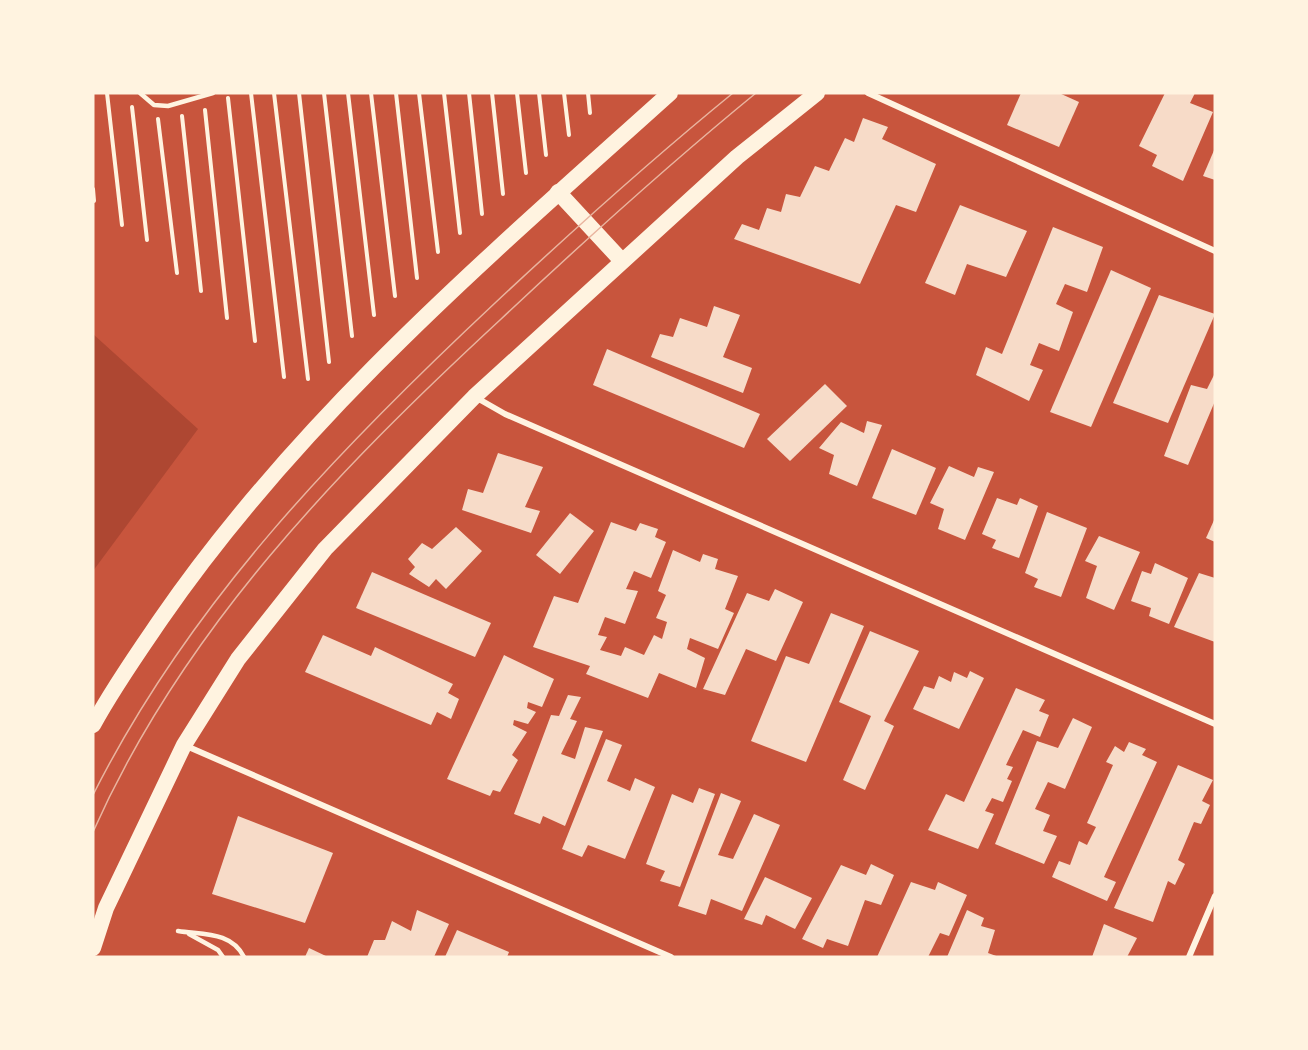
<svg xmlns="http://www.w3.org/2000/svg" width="1308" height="1050" viewBox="0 0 1308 1050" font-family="'DM Sans',sans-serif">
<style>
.green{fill:#ae4732}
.building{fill:#f7dbc8}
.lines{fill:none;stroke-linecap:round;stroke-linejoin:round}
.path{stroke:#fff3e0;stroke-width:4}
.service{stroke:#fff3e0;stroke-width:4.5}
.minor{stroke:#fff3e0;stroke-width:6}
.trunk{stroke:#fff3e0;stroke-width:16}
.tram{stroke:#e9b49f;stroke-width:1.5}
</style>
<rect width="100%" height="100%" fill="#c8553d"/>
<!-- green -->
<polygon class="green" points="93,334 198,429 93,571"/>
<!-- building -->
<g class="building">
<polygon points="1021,93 1059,93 1079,102 1059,147 1007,125"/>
<polygon points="1165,93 1195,93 1190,103 1213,112 1183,181 1152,166 1157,155 1139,146"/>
<polygon points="863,118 888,127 882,139 936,164 916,212 896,205 860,284 734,239 742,224 759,230 767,208 781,212 786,194 800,197 815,166 829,171 845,138 854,142"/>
<polygon points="1215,148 1215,180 1203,176"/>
<polygon points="960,205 1027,231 1006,277 967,264 955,295 925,283"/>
<polygon points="1053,227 1103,247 1087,292 1065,284 1056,304 1073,312 1059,351 1039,343 1030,365 1043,370 1029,401 976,375 986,347 1002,354"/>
<polygon points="1111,270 1151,288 1091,427 1050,412"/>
<polygon points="1159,295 1215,314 1168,423 1113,403"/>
<polygon points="714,306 740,315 723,357 752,368 743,393 651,357 660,334 673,337 680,318 707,327"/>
<polygon points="607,349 760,414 744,448 593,385"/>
<polygon points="1215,373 1215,401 1188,465 1164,456 1191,385 1207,389"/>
<polygon points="825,384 847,406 790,461 767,439"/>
<polygon points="867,421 882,425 857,486 829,474 834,455 819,448 841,422 864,433"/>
<polygon points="892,449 936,468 916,515 872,498"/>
<polygon points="498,453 543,467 525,507 540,511 531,533 462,510 468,489 483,493"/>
<polygon points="949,466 974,477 978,467 994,472 965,540 938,529 944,509 930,503"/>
<polygon points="997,498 1017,505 1020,498 1038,506 1019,558 992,548 996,540 982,534"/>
<polygon points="1047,512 1087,528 1061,597 1034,587 1038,579 1025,573"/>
<polygon points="570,513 594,531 560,574 536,555"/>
<polygon points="1215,518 1215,542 1206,538"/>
<polygon points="611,522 636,531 640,523 658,529 655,537 666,542 651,578 634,571 626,589 638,591 625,624 605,617 598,635 607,637 600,650 621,656 625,647 644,655 654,635 662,639 667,622 656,618 666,595 658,591 673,550 700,562 703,554 718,559 715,569 738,576 725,609 734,613 718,649 690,638 687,649 705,658 696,688 659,673 648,698 586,674 590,666 533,647 554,596 578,603"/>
<polygon points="456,527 482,551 446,589 436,579 429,587 409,574 415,567 408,559 422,543 432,549"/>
<polygon points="1099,536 1140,552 1114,610 1086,598 1097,566 1085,561"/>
<polygon points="1155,563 1188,578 1169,624 1149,616 1151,608 1131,601 1142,571 1151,574"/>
<polygon points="372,572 491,623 475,657 356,608"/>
<polygon points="1199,573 1215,578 1215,642 1174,627"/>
<polygon points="775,589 803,602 776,661 746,649 725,695 703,689 747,593 769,601"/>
<polygon points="831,613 864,626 806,762 751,741 786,656 809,664"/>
<polygon points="870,631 919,651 884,721 894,726 865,790 843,780 871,716 839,702"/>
<polygon points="323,635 371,656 375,647 453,684 448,693 459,699 451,719 437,712 431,725 305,672"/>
<polygon points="504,655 554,679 542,707 528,702 527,708 536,712 528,724 514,720 513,725 527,732 512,755 518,760 500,792 493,790 490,796 447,779"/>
<polygon points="970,671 984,678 959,729 913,709 924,686 934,689 939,676 951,682 954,672 967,678"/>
<polygon points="1016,688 1045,700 1039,711 1049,715 1040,737 1023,730 1006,765 1013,767 1007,779 1012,781 1003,802 992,798 985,811 994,814 978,849 928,830 946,794 964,802"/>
<polygon points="568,695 581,697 570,719 577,721 561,754 575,759 585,727 603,731 565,826 543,816 540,824 514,814 551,715 559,716"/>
<polygon points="1073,718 1092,727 1065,789 1048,782 1035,809 1050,815 1043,831 1057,836 1044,864 995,844 1037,741 1058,748"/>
<polygon points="606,739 622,745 607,781 630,791 635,778 655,787 625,859 588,845 582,857 562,849"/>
<polygon points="1129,742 1146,749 1142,755 1157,762 1104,877 1116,882 1107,901 1052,877 1059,861 1070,865 1079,841 1087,845 1096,827 1087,823 1113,765 1106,762 1115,746 1124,752"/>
<polygon points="1178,765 1213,780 1202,801 1210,805 1201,824 1194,822 1178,860 1185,864 1175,885 1168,881 1153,922 1114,908"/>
<polygon points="699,788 715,794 680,887 660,881 665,871 646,864 672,794 693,803"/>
<polygon points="721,793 741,801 718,855 733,859 754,814 780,825 742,911 711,899 706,915 678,906"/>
<polygon points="238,816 333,853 305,923 212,894"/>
<polygon points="871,864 894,875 881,905 865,900 848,946 827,939 823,948 802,939 841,865 866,875"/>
<polygon points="765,877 812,898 795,929 766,915 762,925 744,919"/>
<polygon points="911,882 935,890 938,882 967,895 949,936 940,933 928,957 877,957"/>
<polygon points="417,910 449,924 434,957 367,957 374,940 385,940 392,921 411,931"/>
<polygon points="967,910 984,918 981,926 995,930 988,953 999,957 947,957"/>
<polygon points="1104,924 1137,938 1127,957 1092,957"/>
<polygon points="457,930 509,952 507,957 445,957"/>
<polygon points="309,948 328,957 305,957"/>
</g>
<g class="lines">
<!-- path -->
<g class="path">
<polyline points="107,93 122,225"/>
<polyline points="251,93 284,377"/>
<polyline points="274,93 308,379"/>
<polyline points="299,93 329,362"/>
<polyline points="324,93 352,336"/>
<polyline points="348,93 374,315"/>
<polyline points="371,93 395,296"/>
<polyline points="396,93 417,278"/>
<polyline points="419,93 438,252"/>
<polyline points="444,93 460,233"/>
<polyline points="469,93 482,214"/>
<polyline points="492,93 503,194"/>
<polyline points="517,93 526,173"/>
<polyline points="539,93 546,155"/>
<polyline points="564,93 569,135"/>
<polyline points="588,93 590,113"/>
<polyline points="228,98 255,341"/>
<polyline points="132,107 147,240"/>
<polyline points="205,110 227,318"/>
<polyline points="182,116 201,291"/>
<polyline points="158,119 177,273"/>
<polyline points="93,189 94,201"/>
</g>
<!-- service -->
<g class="service">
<polyline points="140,93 154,105 168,106 213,93"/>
<path d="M178 931C202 935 231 931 244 957"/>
<polyline points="189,934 218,950 223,957"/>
</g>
<!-- minor -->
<g class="minor">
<polyline points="868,93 1215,251"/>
<polyline points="477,398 505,414 1215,724"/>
<polyline points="184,745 671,957"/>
<polyline points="1189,957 1215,896"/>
</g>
<!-- trunk -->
<g class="trunk">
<polyline points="558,192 621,260"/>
<path d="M93 725C113 688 137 654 161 619 301 416 489 256 670 93"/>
<polyline points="93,948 106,908 184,745 238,659 325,549 474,397 737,157 817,93"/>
</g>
<!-- tram -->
<g class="tram">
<path d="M93 795C190 602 339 449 495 303 572 231 651 160 733 93"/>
<path d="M93 832C183 629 339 469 500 320 583 242 668 165 756 93"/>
</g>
</g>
<!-- border -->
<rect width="1308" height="1050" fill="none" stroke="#fff3e0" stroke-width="189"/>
</svg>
